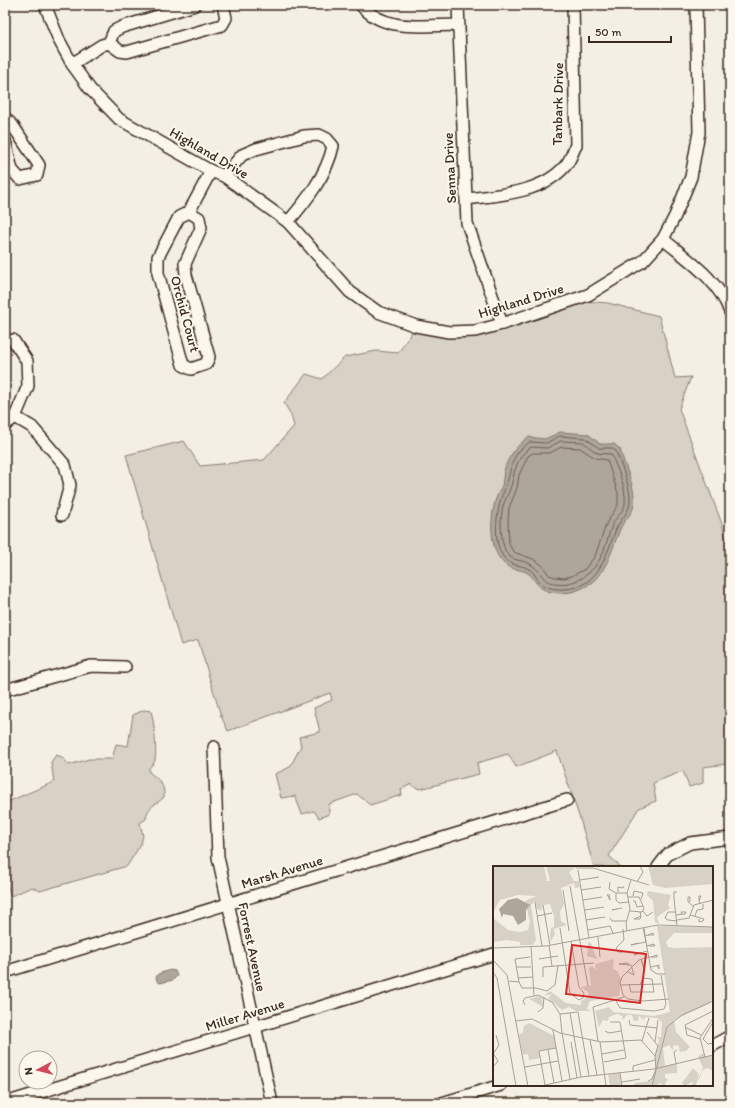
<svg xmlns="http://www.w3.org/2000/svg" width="735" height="1108" viewBox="0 0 735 1108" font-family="Itim,sans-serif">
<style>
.green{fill:#d8d1c6;stroke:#8a7e72}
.water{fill:#afa69a;stroke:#817468}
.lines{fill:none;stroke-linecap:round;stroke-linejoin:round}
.shore{stroke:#695c50;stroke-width:1}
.minor-casing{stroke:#3b2a1e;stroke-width:14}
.minor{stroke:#fbf7ec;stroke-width:11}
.labels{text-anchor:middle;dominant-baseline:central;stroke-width:4;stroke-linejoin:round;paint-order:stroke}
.street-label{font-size:14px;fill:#3b2a1e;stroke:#fbf7ec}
.inset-road{fill:none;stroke:#a9a095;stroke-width:1}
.view{fill:#d62828;fill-opacity:0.15;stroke:#d62828;stroke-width:2}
.inset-edge{fill:none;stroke:#3b2a1e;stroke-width:2}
</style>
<rect width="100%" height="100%" fill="#f3efe4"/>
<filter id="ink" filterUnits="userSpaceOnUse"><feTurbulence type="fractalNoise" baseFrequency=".025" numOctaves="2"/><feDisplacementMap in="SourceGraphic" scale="8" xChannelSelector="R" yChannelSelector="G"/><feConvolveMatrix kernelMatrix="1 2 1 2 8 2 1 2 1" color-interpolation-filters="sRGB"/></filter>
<g filter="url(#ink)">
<!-- green -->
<g class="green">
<polygon points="572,300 608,303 659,316 675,378 691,377 679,409 722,524 730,555 730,782 727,764 703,767 703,783 689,787 683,771 653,783 656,801 639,808 609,856 621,867 594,867 580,819 557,751 516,767 508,754 477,763 479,774 420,789 414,787 412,784 401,789 402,795 370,805 357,794 329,804 329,814 319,818 314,811 302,814 295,796 281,798 275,774 290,767 301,746 299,737 320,732 314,708 332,700 330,693 228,731 221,716 198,640 181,645 126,455 184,441 200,466 264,460 294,426 291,415 284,403 306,374 322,379 345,357 376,351 398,353 416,326 475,331"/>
<path d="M144 710 151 711C154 720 158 756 154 763 153 765 150 766 149 768V772C159 780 165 784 164 797 156 805 147 806 146 819L140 823 143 836 141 844 127 866 40 891 32 887 11 896 5 877V803L54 782 51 762 56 755 62 757 69 765 89 759H112L116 744 128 746 133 715Z"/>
</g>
<!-- water -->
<g class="water">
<path d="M560 432 588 434 600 444H614L620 449C624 466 636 486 634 504 633 514 625 519 621 527 610 552 607 579 578 590 569 593 561 594 551 592 534 588 536 577 526 572 520 569 512 570 506 565 490 554 490 523 494 506 495 499 499 492 502 486 503 481 503 476 504 471 508 456 517 446 528 437L545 439Z"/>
<polygon points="170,970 175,971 177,976 173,980 160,983 157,981 156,977 158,974"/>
</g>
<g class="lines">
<!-- shore -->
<g class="shore">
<path d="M560 436 585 438 599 448H612L616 451C621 466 631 486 630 503 629 512 621 519 617 527 606 553 600 588 564 589 554 590 542 587 537 578 534 574 532 570 527 568 521 565 515 566 509 562 490 550 496 509 504 491 513 470 508 456 530 442L546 443Z"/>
<path d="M561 441 583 442 597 453 611 454C617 468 627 488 625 504 624 511 615 518 612 525 608 536 606 547 601 557 590 578 569 589 547 581 540 575 538 568 530 564 521 559 512 562 506 552 500 541 500 518 503 506 505 499 509 493 511 486 515 471 516 457 531 447L547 448Z"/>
<polygon points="562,447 580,448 595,458 607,460 618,493 618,505 607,522 595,556 585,569 572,576 564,578 555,577 549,575 542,565 533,559 516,553 512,550 509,544 508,522 509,508 517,488 519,475 528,456 533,453 549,453"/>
</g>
<defs>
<g id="minor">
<polyline points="45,5 59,40 72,64 90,89 119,119 211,171 224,176 288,222 350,292 378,312 416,326 449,332 475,331 502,324 588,295 643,261 663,239 675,216 691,177 699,132 696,5"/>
<path d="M361 5C384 33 425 25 458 25"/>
<polyline points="458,5 467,223 502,324"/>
<polyline points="109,43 120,51 127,52 222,25 226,18 223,5"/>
<polyline points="72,64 102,45 109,43 114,31 122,27 195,5"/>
<polyline points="5,118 13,126 39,165 37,175 20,179 12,170 5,141"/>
<path d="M224 176 242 155 256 149 304 136 319 135 327 139 333 146C327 175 306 201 288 222"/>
<path d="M466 199C500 195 543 193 566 165 571 159 573 151 576 145L573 5"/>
<polyline points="189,212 199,218 201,228 185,264 186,275 209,357 206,364 191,369 183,365 158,273 158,257 179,217 189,212 211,171"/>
<path d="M663 239C688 260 719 280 730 312"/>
<polyline points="15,417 32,427 65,465 70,485 62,515"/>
<polyline points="5,425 15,417 28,386 27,361 13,340"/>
<polyline points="5,690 91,666 125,667"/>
<polyline points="214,747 218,857 272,1103"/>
<polyline points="658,867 668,854 690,843 730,838"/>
<polyline points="5,972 567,800"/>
<polyline points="712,1046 730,1036"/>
<polyline points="5,1103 494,954"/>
<polyline points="442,1103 501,1085"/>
</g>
</defs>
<!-- minor casing -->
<use href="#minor" class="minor-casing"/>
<!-- minor -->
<use href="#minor" class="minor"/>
</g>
</g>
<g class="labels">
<!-- street labels -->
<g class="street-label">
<text transform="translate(558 104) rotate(-89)">Tanbark Drive</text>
<text transform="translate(209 153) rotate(30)">Highland Drive</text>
<text transform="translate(450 168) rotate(-93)">Senna Drive</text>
<text transform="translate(521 301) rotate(-17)">Highland Drive</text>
<text transform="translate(185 314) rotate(75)">Orchid Court</text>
<text transform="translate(282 872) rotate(-17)">Marsh Avenue</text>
<text transform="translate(252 947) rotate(78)">Forrest Avenue</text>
<text transform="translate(245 1015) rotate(-17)">Miller Avenue</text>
</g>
</g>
<!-- overview -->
<g transform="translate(493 866)">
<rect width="220" height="220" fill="#f3efe4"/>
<path d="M0 0H51L54 15H57L53 0H85L76 6 81 15H86L87 21 82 22 81 17 68 22 71 38 67 46 68 55 74 59 61 63 62 68 58 75 57 69 58 62 61 61V50L57 38 50 39 48 45 44 43 42 35 38 39 43 74 40 79H27V76L14 74 0 76V52L15 64 27 66 35 64 37 56 32 35 43 30 25 29 7 34 0 46ZM155 0H220V18L172 22 160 19ZM155 25 178 29 175 39 177 42 164 51 166 58 162 56 160 35 154 29ZM164 60 220 61V67H181L173 76 175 81 182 82 220 81V132L216 138 181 154 183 166 197 181 193 185 187 186 185 179 180 180V185L176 179 170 182 172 200 184 197V207L172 208V212L175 213 171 220 167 217 163 220H140L142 217 158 215 162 205V190L166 174 164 171H168L169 156 164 152 152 151 151 154 146 150 145 155H141L139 149H134L130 154 129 150 124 148 116 151 115 155 110 154 106 161 102 145 116 141 120 146 161 150 177 146ZM95 76 98 77 104 93 94 90ZM121 93 120 102 125 106 128 113 126 130 97 135 94 143 98 145H83L76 141 69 144 55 132 59 128 51 130 57 125 73 137 88 139V135L96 130 95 126 88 121 98 119 96 102 99 100 103 104 102 98ZM46 130 49 132 50 141 36 133ZM36 157 61 170 63 182 46 185 47 192 36 194 35 188 29 189 26 169 30 166 31 160ZM211 187 212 191 220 189V205L214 202 209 205 207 212 204 216 210 202 205 190ZM200 202 206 208 203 219 199 220 200 216 191 220 189 217ZM127 207 129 220H117L115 208Z" fill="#d8d1c6"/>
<path d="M24 32 37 39 33 44V54L25 59 20 50 10 48 9 52 6 43 15 34Z" fill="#afa69a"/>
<path class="inset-road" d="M83 2H100L156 19M85 4 96 72M87 14 106 11M117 16 116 23 123 27M144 16 150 6 147 0M77 20 95 120M70 24 76 65M88 24 108 21M125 26V21L130 22 131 20M184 26H181V32L184 60M134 27H123V34L126 37 136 36M114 28 117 34 116 28M140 30 141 25 150 27 148 33M135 31H146L151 42 149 46 137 45M90 34 109 31M206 34 208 30H206V34L207 38M140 35H142L144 41 150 40M42 36 49 80M197 36V31H195V36L200 40M50 39 57 79M124 43 119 44 129 42M92 44 111 41M150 45 154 50 160 46M147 46 148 50 141 53H147L148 50M183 46H175L172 52 175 54 184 55M183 49 192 48 193 46H188L189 48M197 49 211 53 210 55 206 56V53M44 50 59 47M202 50 204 44 210 43V38M117 52 119 55H134M93 54 112 51M184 54 196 52 201 39 220 34M67 62 77 127 86 134 90 132 91 127 86 121 78 75M150 62 153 76 151 62M95 64 117 60 120 67M134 65 133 57 137 43 134 27 138 14M152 70 160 67 161 69H155M105 71 107 91M145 77 138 79 153 76 158 104 164 108H172M56 79 59 100M38 80 41 130M153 80 161 78 162 80H156M0 82 53 80 165 59 220 61M130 86H125L123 82 131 74 130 63M145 87 141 89 154 85M155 91 146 94 129 111 127 117 130 129 135 133 149 135 176 133M155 91H164V89L158 91M46 93 65 90M148 93 151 103 149 95M0 94 14 109 35 220M137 99 126 98 134 97 140 101M23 101H38M157 101H158L166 99V103L164 100M0 106 4 112 23 220M135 106 141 109 139 102M50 111V101L101 97M25 112 40 111M16 115 26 116 29 122H43L54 125 62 119 65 99M26 116 22 93 37 91M136 118 138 126H161L159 113 150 112 147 119M127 119 169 118M123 135 127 142 161 145 171 143 173 138 168 109M32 139 30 135 32 132 45 129 59 136 67 148 69 167M45 146 50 142 51 131M77 147 88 211M67 148 85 146 96 210M136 154 137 159 164 162M23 155 39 153 67 167 108 176 148 174 162 190 163 203 159 213 155 215M220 156 210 173 215 178 220 177M192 161 208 169M60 164 69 215M112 165 116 167 128 165M154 166 165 180 162 190M69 167 77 213M207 173 194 169 192 159 220 145M97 174 104 209M105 175 100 141 131 131M149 175 156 152M78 176 84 212M107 176 113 220M162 176 165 154M55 184 61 217M0 188 6 179 3 169M109 188 131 184M212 191 207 172 220 152M111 196 133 192 127 156H117M183 197 181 186 184 184M0 201 5 195 0 187M32 201 65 195M140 205V200L162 194M127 207 129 220M129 216 147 213M52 219 46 185 63 182M48 220 88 211 161 203 220 189M159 220 174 161 189 149 220 135"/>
<path class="view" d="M79 79 153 88 147 137 73 128Z"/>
<rect width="220" height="220" class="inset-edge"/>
</g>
<!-- margin -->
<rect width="735" height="1108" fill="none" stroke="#fbf7ec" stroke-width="20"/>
<rect x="10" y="10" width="715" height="1088" fill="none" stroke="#3b2a1e" stroke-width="1.5" filter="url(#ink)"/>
<!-- north arrow -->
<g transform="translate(38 1070) rotate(263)"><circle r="19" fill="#fbf7ec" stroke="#aea59a"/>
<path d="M0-3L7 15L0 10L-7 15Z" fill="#d1495b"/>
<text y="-6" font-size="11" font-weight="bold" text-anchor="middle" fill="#3b2a1e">N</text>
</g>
<!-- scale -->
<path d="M589 36v6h82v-6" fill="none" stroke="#3b2a1e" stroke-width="2"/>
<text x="595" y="36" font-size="12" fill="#3b2a1e" stroke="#fbf7ec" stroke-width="3" paint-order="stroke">50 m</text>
</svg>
